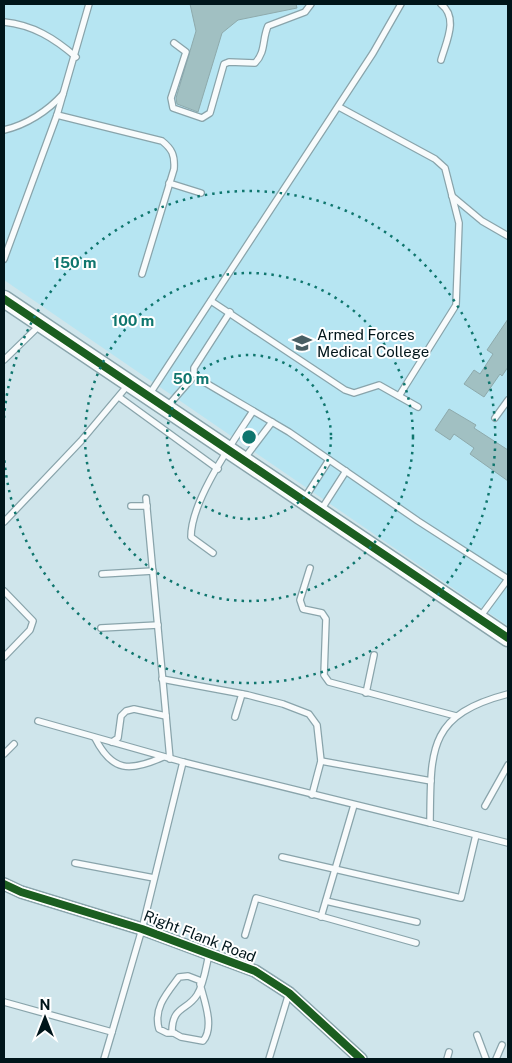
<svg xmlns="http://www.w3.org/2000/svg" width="512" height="1063" viewBox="0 0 512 1063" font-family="'Public Sans',sans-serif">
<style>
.built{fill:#b6e5f2}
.building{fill:#a1c0c2;stroke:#8eaaac}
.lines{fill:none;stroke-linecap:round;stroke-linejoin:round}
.lane-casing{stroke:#89a4ab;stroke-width:8}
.street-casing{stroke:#89a4ab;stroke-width:14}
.secondary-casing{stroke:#89a4ab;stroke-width:19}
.lane{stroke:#f8fbfc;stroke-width:5.5}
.street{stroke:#f8fbfc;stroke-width:11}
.secondary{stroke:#f8fbfc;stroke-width:16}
.cycleway-casing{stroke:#fff;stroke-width:11}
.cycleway{stroke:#1b5e20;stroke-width:8}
.ring{fill:none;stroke:#0f766e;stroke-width:2.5;stroke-dasharray:2.5 5}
.labels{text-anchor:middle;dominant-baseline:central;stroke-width:4;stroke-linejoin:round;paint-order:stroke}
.poi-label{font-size:15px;fill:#00151a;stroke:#fff;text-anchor:start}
.street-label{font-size:15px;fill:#00151a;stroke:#fff}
.centre{fill:#0f766e;stroke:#fff;stroke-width:2.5}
.ring-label{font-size:15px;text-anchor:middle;font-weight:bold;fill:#0f766e;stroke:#fff;stroke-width:4;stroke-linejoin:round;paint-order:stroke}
</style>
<rect width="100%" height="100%" fill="#cfe5eb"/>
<!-- built -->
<polygon class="built" points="4,4 508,4 508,626 4,280"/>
<!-- building -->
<g class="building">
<polygon points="190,4 296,4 297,8 238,20 222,33 198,112 177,104 176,98 196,31"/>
<polygon points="508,319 508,367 502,376 500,374 484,397 464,384 474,370 480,374 493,354 487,350"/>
<polygon points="449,409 476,425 474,428 508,450 508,481 470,454 474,448 454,434 450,440 435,430"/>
</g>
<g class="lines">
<defs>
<g id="lane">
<path d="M4 22C33 25 54 38 76 57"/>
<path d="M174 43 186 52 171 98 173 108 202 118 210 113 224 64 229 62 255 63C266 52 262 39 268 26L305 12 311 4"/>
<path d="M441 60C446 42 459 18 441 4"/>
<polyline points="339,107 435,159 445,168 459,223 456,305 399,396"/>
<path d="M57 115 162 141C172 149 175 155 174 169L142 274"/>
<path d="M4 130C26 125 48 111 63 94"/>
<polyline points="169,183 201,193"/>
<polyline points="452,196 482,221 508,236"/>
<polyline points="4,259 57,115 89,4"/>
<polyline points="211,301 345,390 354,393 379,385 418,407"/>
<polyline points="4,360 40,325"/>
<polyline points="194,376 289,432 418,521 508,579"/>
<polyline points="149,395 373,53 401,4"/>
<polyline points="119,397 218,469"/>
<polyline points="167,407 194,376 194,368 230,312"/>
<polyline points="495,418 508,400"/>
<polyline points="244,459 272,422"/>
<polyline points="146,498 170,759"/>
<polyline points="304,499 329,460"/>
<polyline points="131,506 147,506"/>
<polyline points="321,510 346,471"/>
<polyline points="4,522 81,441 128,385"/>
<path d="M213 553 191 537C191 500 233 442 253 411"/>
<polyline points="310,568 300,600 303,609 322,613 326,619 324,675 329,682 456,716"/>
<polyline points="102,574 153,571"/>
<polyline points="4,591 33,621 30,630 4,657"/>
<polyline points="480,617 508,579"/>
<polyline points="101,628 158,625"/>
<polyline points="162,679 248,695 283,704 309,714 317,725 321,761"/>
<polyline points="366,693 374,655"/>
<polyline points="235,717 242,694"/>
<path d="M38 721 183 762 430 823C431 750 427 715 508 694"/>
<path d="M95 738C112 772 130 772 163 757"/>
<polyline points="112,742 118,738 121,716 126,711 134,709 166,716"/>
<polyline points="4,754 14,744"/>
<polyline points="312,795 321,761 431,781"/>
<polyline points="485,806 508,765"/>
<polyline points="430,823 508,843"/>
<polyline points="282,857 461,898 476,835"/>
<polyline points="75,863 154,878"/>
<polyline points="326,901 417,922"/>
<polyline points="321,917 354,805"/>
<polyline points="245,935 256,898 416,943"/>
<path d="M200 984C204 1000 215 1027 203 1041L181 1037 172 1032C172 1006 187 1011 197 995 204 984 206 967 209 954"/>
<polyline points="4,1002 112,1032 104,1059"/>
<polyline points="112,1032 142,929 183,762"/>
<path d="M174 1033H167L159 1029C153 1008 167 993 179 977L188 976 201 981"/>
<polyline points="477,1035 486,1059"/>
<polyline points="269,1059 289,993"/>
<polyline points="447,1059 449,1052"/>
<polyline points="496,1059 502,1045"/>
</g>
<polyline id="street" points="4,884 21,892 142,929 255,971 289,993 361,1059"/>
<polyline id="secondary" points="4,299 508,638"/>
</defs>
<!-- lane casing -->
<use href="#lane" class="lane-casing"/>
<!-- street casing -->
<use href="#street" class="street-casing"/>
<!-- secondary casing -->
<use href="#secondary" class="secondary-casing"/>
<!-- lane -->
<use href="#lane" class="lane"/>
<!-- street -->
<use href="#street" class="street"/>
<!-- secondary -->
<use href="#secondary" class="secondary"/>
<defs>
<g id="cycleway">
<polyline points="4,299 508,638"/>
<polyline points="4,884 21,892 142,929 255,971 289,993 361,1059"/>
</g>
</defs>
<!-- cycleway casing -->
<use href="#cycleway" class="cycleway-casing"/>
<!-- cycleway -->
<use href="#cycleway" class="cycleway"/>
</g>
<!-- distance rings -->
<g class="ring">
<circle cx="249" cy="437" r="82"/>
<circle cx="249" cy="437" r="164"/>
<path d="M4 418A246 246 0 1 1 4 456"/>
</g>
<!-- icons -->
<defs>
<symbol id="university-bare" viewBox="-9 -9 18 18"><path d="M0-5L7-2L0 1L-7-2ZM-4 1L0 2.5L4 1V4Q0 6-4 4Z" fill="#485e63" stroke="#fff" stroke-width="2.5" paint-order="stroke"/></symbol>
</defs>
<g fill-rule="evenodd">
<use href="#university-bare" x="288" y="329" width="28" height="28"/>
</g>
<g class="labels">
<!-- poi labels -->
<g class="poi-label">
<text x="317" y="334">Armed Forces<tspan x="317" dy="17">Medical College</tspan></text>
</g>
<!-- street labels -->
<g class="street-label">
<text transform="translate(200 936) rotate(21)">Right Flank Road</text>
</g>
</g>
<circle cx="249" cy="437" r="8" class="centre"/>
<g class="ring-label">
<text x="75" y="268">150 m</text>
<text x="133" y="326">100 m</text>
<text x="191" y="384">50 m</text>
</g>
<!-- border -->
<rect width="512" height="1063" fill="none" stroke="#00151a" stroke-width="10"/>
<!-- north arrow -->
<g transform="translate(45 1018)" stroke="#ffffff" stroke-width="4" paint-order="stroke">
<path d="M0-4L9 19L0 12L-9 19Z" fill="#00151a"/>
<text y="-8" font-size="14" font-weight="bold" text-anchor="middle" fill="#00151a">N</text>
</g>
</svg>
